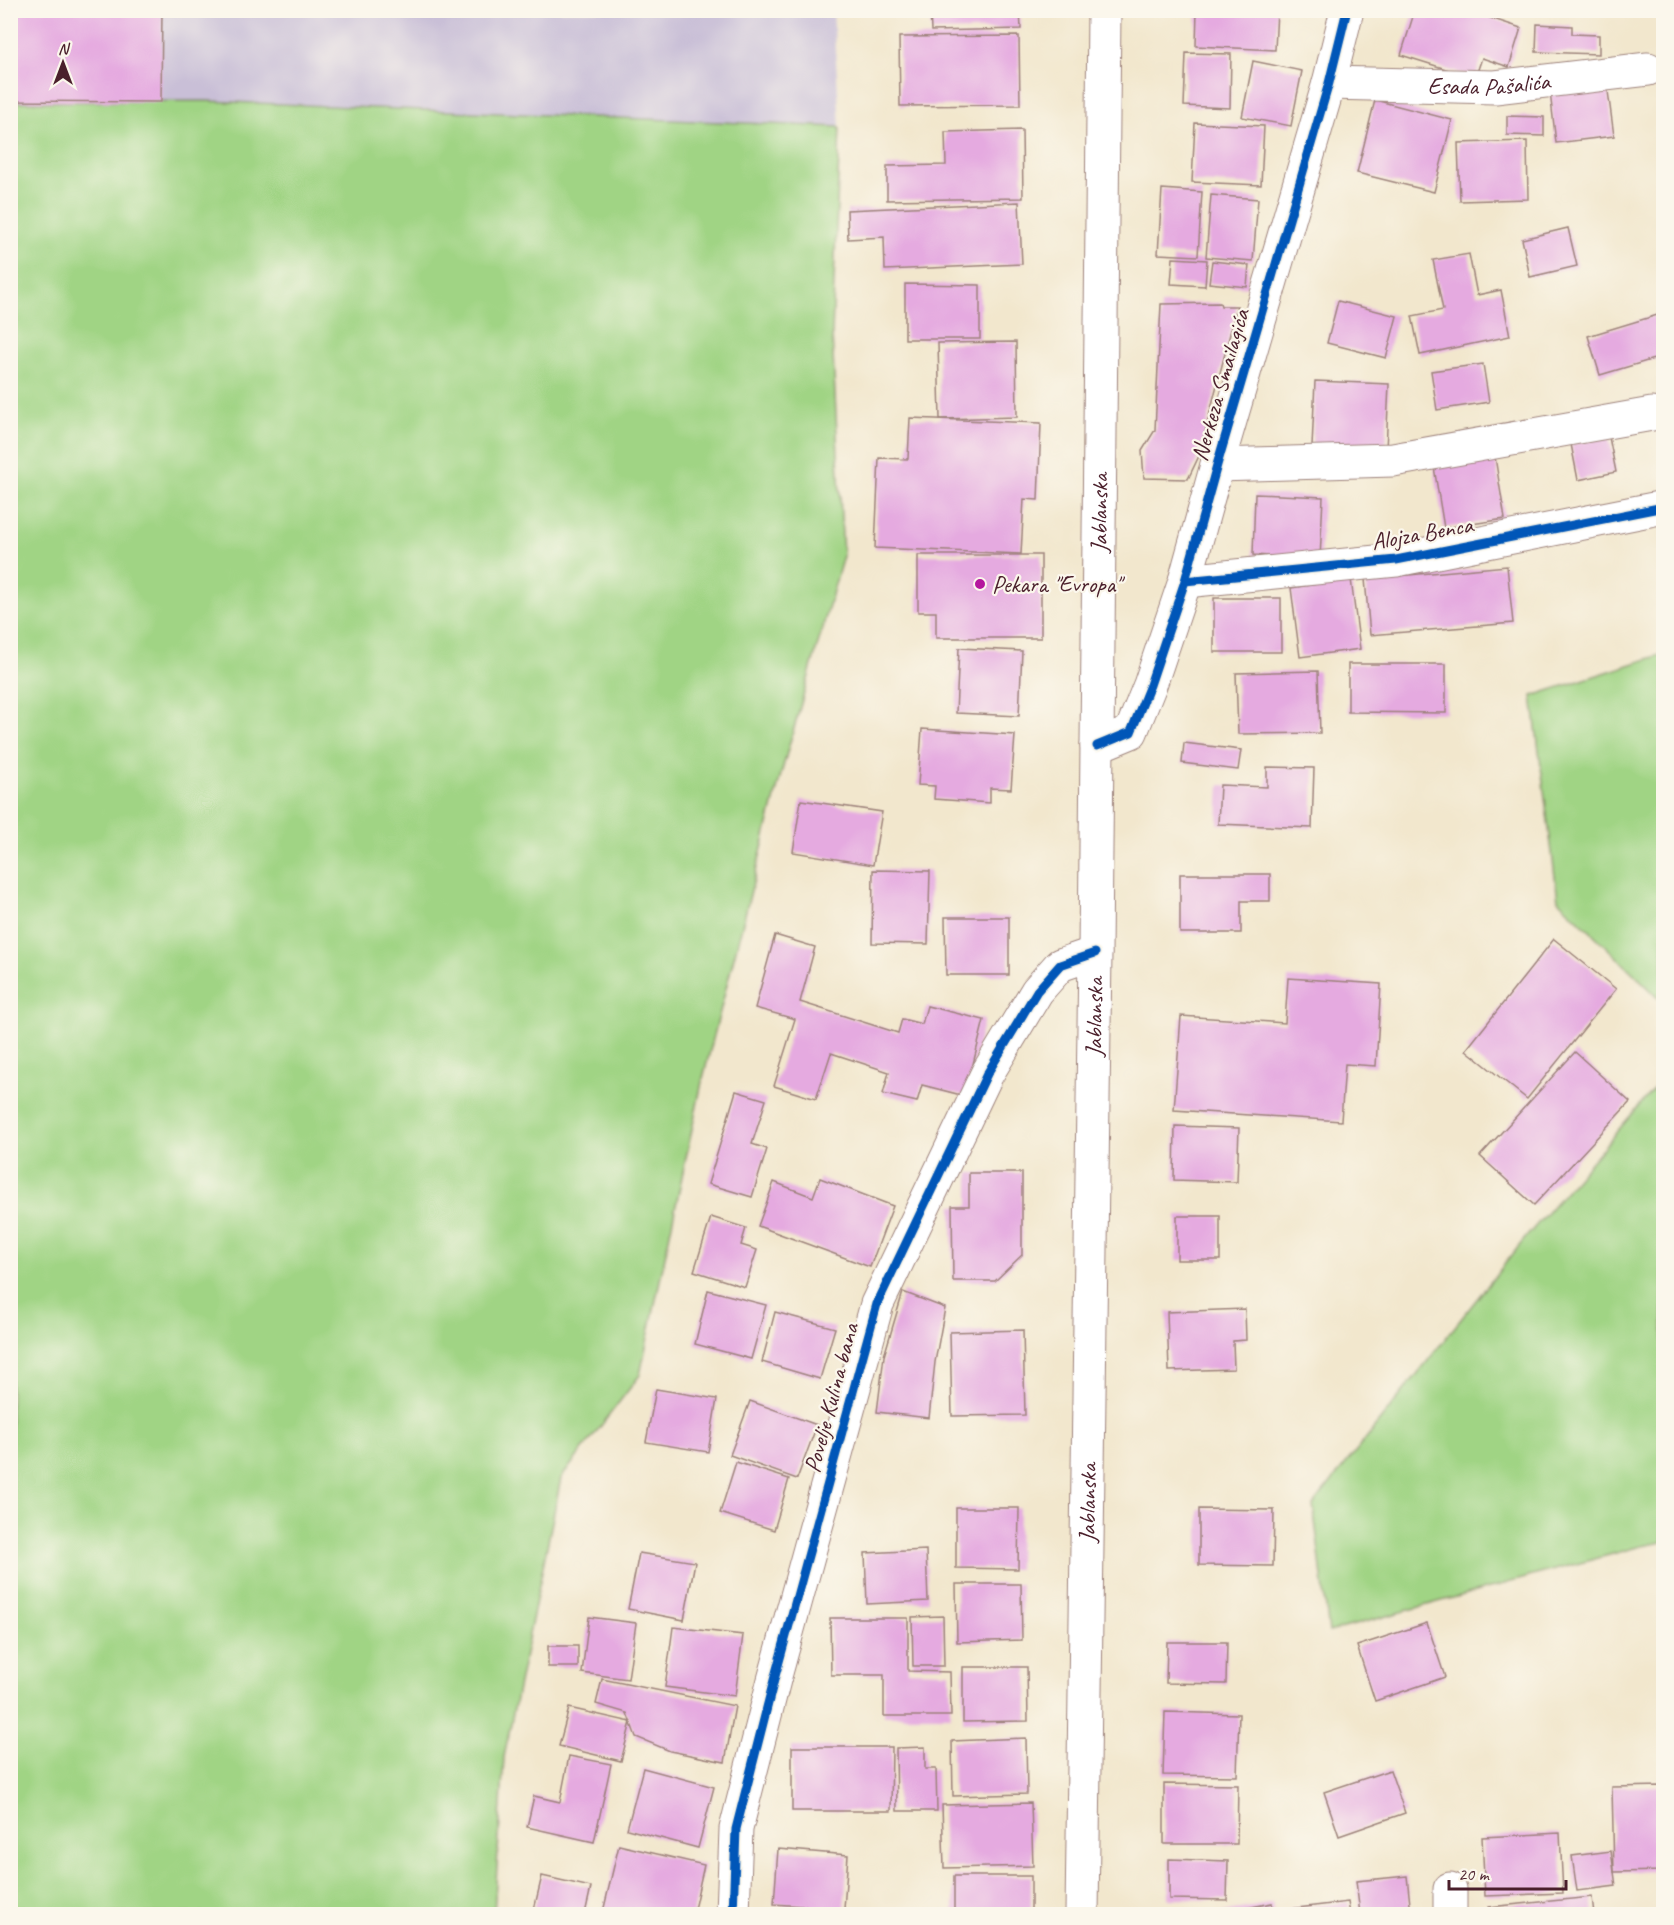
<svg xmlns="http://www.w3.org/2000/svg" width="1674" height="1925" viewBox="0 0 1674 1925" font-family="Caveat,sans-serif">
<style>
.industrial{fill:#c9bfd7}
.green{fill:#a0d484;stroke:#757a58;stroke-width:1.5}
.building{fill:#e5aae0}
.lines{fill:none;stroke-linecap:round;stroke-linejoin:round}
.minor-casing{stroke:#9e837c;stroke-width:35}
.major-casing{stroke:#9e837c;stroke-width:35}
.minor{stroke:#fff;stroke-width:33}
.major{stroke:#fff;stroke-width:33}
.cycleway-casing{stroke:#fbf7ec;stroke-width:13}
.cycleway{stroke:#0057b8;stroke-width:9}
.poi-dot{fill:#b5179e;stroke:#fbf7ec;stroke-width:2}
.labels{text-anchor:middle;dominant-baseline:central;stroke-width:4.5;stroke-linejoin:round;paint-order:stroke}
.street-label{font-size:24px;fill:#4a1f2b;stroke:#fbf7ec}
.poi-label{font-size:24px;fill:#4a1f2b;stroke:#fbf7ec;text-anchor:start}
</style>
<rect width="100%" height="100%" fill="#fbf7ec"/>
<filter id="ink" filterUnits="userSpaceOnUse"><feTurbulence type="fractalNoise" baseFrequency=".0167" numOctaves="2"/><feDisplacementMap in="SourceGraphic" scale="12" xChannelSelector="R" yChannelSelector="G"/><feConvolveMatrix kernelMatrix="1 2 1 2 8 2 1 2 1" color-interpolation-filters="sRGB"/></filter>
<filter id="wash" filterUnits="userSpaceOnUse"><feTurbulence type="fractalNoise" baseFrequency=".008" numOctaves="4" result="noise"/><feDisplacementMap in="SourceGraphic" scale="24" xChannelSelector="R" yChannelSelector="G"/><feGaussianBlur stdDeviation="1.35" result="paint"/><feColorMatrix in="noise" values="0 0 0 0 0 0 0 0 0 0 0 0 0 0 0 0 0 1.4 0 .05"/><feComposite in="paint" operator="in"/></filter>
<g filter="url(#wash)">
<rect width="100%" height="100%" fill="#f2e7cd"/>
<!-- industrial -->
<polygon class="industrial" points="10,11 833,11 840,127 206,101 11,102"/>
<!-- green -->
<g class="green">
<polygon points="206,101 840,127 832,334 843,556 781,774 702,1082 640,1375 561,1478 504,1757 494,1914 11,1914 10,102"/>
<polygon points="1663,654 1664,654 1663,1002 1558,900 1532,696"/>
<polygon points="1663,1078 1663,1542 1642,1546 1329,1632 1313,1505 1527,1236"/>
</g>
<g id="blocks">
<!-- building -->
<g class="building">
<polygon points="10,10 162,10 161,102 10,101"/>
<polygon points="930,10 1020,10 1021,29 931,31"/>
<polygon points="1197,10 1277,10 1275,50 1196,46"/>
<polygon points="1415,10 1466,10 1521,28 1509,67 1482,58 1475,78 1401,55"/>
<polygon points="1537,24 1572,26 1572,34 1599,35 1599,54 1536,52"/>
<polygon points="1019,36 1020,105 900,106 899,37"/>
<polygon points="1186,53 1231,54 1230,108 1184,106"/>
<polygon points="1253,61 1302,71 1291,126 1242,117"/>
<polygon points="1606,76 1614,136 1556,143 1549,83"/>
<polygon points="1375,100 1452,120 1434,192 1357,173"/>
<polygon points="1507,116 1544,117 1544,136 1507,135"/>
<polygon points="1195,123 1264,126 1261,185 1192,182"/>
<polygon points="1022,130 1023,198 887,200 887,166 946,165 945,132"/>
<polygon points="1527,141 1528,199 1460,201 1458,143"/>
<polygon points="1162,189 1202,192 1198,256 1158,254"/>
<polygon points="1211,195 1258,199 1253,261 1206,257"/>
<polygon points="1019,202 1022,264 885,270 884,237 848,239 847,210"/>
<polygon points="1568,228 1577,266 1530,277 1522,239"/>
<polygon points="1469,254 1477,295 1501,290 1510,336 1420,355 1412,316 1443,310 1433,260"/>
<polygon points="1173,258 1207,260 1205,286 1171,284"/>
<polygon points="1212,261 1249,265 1247,287 1209,283"/>
<polygon points="905,284 980,285 980,339 905,339"/>
<polygon points="1338,301 1397,316 1386,358 1327,343"/>
<polygon points="1220,303 1221,306 1237,306 1199,456 1188,479 1144,478 1142,451 1155,430 1161,304"/>
<polygon points="1664,313 1664,356 1600,375 1588,336"/>
<polygon points="1016,342 1017,417 940,419 938,343"/>
<polygon points="1483,364 1489,402 1437,410 1431,371"/>
<polygon points="1315,381 1389,384 1386,450 1312,447"/>
<polygon points="910,418 1041,423 1038,500 1024,499 1021,554 875,548 879,458 908,459"/>
<polygon points="1609,437 1616,472 1578,480 1571,444"/>
<polygon points="1495,457 1505,519 1444,528 1434,467"/>
<polygon points="1255,494 1323,497 1320,559 1253,555"/>
<polygon points="918,555 1041,555 1041,638 936,638 936,612 918,612"/>
<polygon points="1507,566 1513,623 1370,635 1365,579"/>
<polygon points="1351,579 1360,649 1300,657 1291,588"/>
<rect x="1214" y="598" width="67" height="54"/>
<polygon points="959,648 1022,651 1019,716 956,713"/>
<polygon points="1348,664 1446,664 1446,713 1348,712"/>
<polygon points="1318,671 1320,733 1238,734 1236,673"/>
<polygon points="922,729 1015,735 1011,789 990,788 990,803 934,799 935,786 918,785"/>
<polygon points="1184,743 1241,750 1238,770 1182,763"/>
<polygon points="1267,767 1314,768 1312,828 1218,824 1220,785 1267,787"/>
<polygon points="801,800 882,812 873,865 793,852"/>
<polygon points="873,870 930,871 928,944 872,943"/>
<polygon points="1180,874 1270,874 1270,901 1241,901 1241,933 1180,933"/>
<polygon points="945,917 1009,917 1009,975 946,975"/>
<polygon points="775,935 815,947 800,1002 898,1033 902,1019 922,1024 927,1006 984,1020 965,1096 922,1085 917,1102 883,1094 889,1072 831,1053 816,1099 774,1086 795,1019 755,1008"/>
<polygon points="1554,939 1616,989 1527,1099 1466,1050"/>
<polygon points="1288,978 1381,984 1376,1066 1345,1064 1341,1121 1174,1110 1181,1016 1285,1023"/>
<polygon points="1575,1052 1630,1102 1534,1205 1480,1156"/>
<polygon points="736,1091 766,1100 752,1144 767,1149 752,1197 708,1184"/>
<polygon points="1175,1126 1239,1128 1237,1182 1174,1180"/>
<polygon points="969,1173 1022,1173 1022,1255 995,1281 953,1281 952,1206 969,1206"/>
<polygon points="820,1178 893,1206 870,1267 758,1226 774,1182 813,1197"/>
<rect x="1177" y="1216" width="43" height="44"/>
<polygon points="711,1217 746,1228 741,1245 757,1250 745,1287 694,1271"/>
<polygon points="708,1290 766,1305 751,1359 695,1344"/>
<polygon points="903,1292 945,1308 935,1362 929,1418 877,1412 884,1356"/>
<polygon points="1245,1309 1246,1340 1233,1341 1234,1369 1169,1371 1167,1312"/>
<polygon points="775,1312 835,1328 820,1379 762,1362"/>
<polygon points="1023,1330 1025,1415 952,1416 950,1332"/>
<polygon points="656,1389 717,1399 708,1452 646,1442"/>
<polygon points="750,1401 817,1425 797,1479 730,1455"/>
<polygon points="736,1462 789,1479 774,1530 720,1513"/>
<polygon points="956,1508 1019,1508 1018,1569 956,1568"/>
<polygon points="1199,1509 1274,1510 1273,1566 1199,1565"/>
<polygon points="926,1550 928,1601 867,1604 865,1553"/>
<polygon points="639,1553 695,1562 684,1620 628,1609"/>
<polygon points="956,1584 1021,1584 1022,1640 957,1642"/>
<polygon points="943,1616 944,1666 913,1666 912,1617"/>
<polygon points="589,1617 636,1623 628,1679 582,1673"/>
<polygon points="830,1618 908,1618 908,1671 950,1672 951,1716 884,1716 884,1675 831,1675"/>
<polygon points="1427,1623 1445,1677 1375,1701 1357,1646"/>
<polygon points="673,1627 743,1635 735,1696 665,1687"/>
<polygon points="1167,1642 1227,1642 1226,1684 1166,1683"/>
<rect x="548" y="1646" width="30" height="21"/>
<polygon points="963,1667 1027,1667 1028,1721 963,1722"/>
<polygon points="602,1679 735,1706 725,1762 670,1751 636,1737 627,1713 596,1704"/>
<polygon points="569,1708 631,1722 621,1761 559,1746"/>
<polygon points="1165,1712 1239,1714 1237,1776 1163,1775"/>
<polygon points="1026,1738 1027,1794 953,1796 952,1741"/>
<polygon points="792,1747 892,1747 891,1811 792,1811"/>
<polygon points="925,1747 925,1769 936,1769 937,1811 897,1811 896,1748"/>
<polygon points="569,1756 611,1764 594,1842 527,1827 534,1796 560,1802"/>
<polygon points="643,1768 714,1787 698,1848 627,1829"/>
<polygon points="1390,1770 1405,1813 1339,1836 1324,1792"/>
<polygon points="1164,1784 1238,1785 1237,1844 1164,1844"/>
<polygon points="1664,1786 1664,1871 1614,1872 1612,1787"/>
<polygon points="1031,1803 1033,1866 944,1868 942,1805"/>
<polygon points="1560,1833 1563,1893 1485,1896 1482,1837"/>
<polygon points="619,1845 704,1865 693,1914 614,1914 603,1912"/>
<polygon points="778,1849 848,1855 844,1909 774,1904"/>
<polygon points="1611,1851 1616,1886 1577,1891 1572,1856"/>
<polygon points="1169,1859 1228,1861 1227,1900 1169,1899"/>
<polygon points="542,1876 591,1887 585,1914 533,1914"/>
<rect x="954" y="1876" width="77" height="38"/>
<polygon points="1407,1876 1411,1914 1360,1914 1356,1881"/>
<polygon points="1592,1897 1594,1914 1490,1914 1489,1907"/>
<polygon points="1348,1902 1350,1914 1289,1914 1289,1909"/>
<polygon points="1272,1903 1274,1914 1221,1914 1221,1913"/>
</g>
</g>
</g>
<g filter="url(#ink)">
<use href="#blocks" fill-opacity="0" stroke="#9e837c" stroke-width="1.5"/>
<g class="lines">
<defs>
<g id="minor">
<path id="s1" d="M1329 83 1495 87 1648 69"/>
<polyline points="1217,465 1393,460 1652,414"/>
<polyline points="1185,581 1396,560 1664,507"/>
<polyline points="1097,746 1131,732 1150,685 1185,581 1217,465 1329,83 1347,10"/>
<polyline points="1450,1889 1450,1914"/>
<polyline points="733,1914 736,1829 774,1680 877,1304 987,1074 1037,991 1060,965 1095,953"/>
</g>
<g id="major">
<path id="s2" d="M1082 1914 1095 953 1104 10"/>
</g>
</defs>
<!-- minor casing -->
<use href="#minor" class="minor-casing"/>
<!-- major casing -->
<use href="#major" class="major-casing"/>
<!-- minor -->
<use href="#minor" class="minor"/>
<!-- major -->
<use href="#major" class="major"/>
<defs>
<g id="cycleway">
<polyline points="1185,581 1396,560 1664,507"/>
<polyline points="1097,746 1131,732 1150,685 1185,581 1217,465 1329,83 1347,10"/>
<polyline points="733,1914 736,1829 774,1680 877,1304 987,1074 1037,991 1060,965 1095,953"/>
</g>
</defs>
<!-- cycleway casing -->
<use href="#cycleway" class="cycleway-casing"/>
<!-- cycleway -->
<use href="#cycleway" class="cycleway"/>
</g>
</g>
<!-- markers -->
<circle class="poi-dot" cx="980" cy="584" r="6"/>
<g class="labels">
<!-- street labels -->
<g class="street-label">
<text stroke="none"><textPath href="#s1" startOffset="160">Esada Pašalića</textPath></text>
<text transform="translate(1220 385) rotate(-74)">Nerkeza Smailagića</text>
<text stroke="none"><textPath href="#s2" startOffset="1401">Jablanska</textPath></text>
<text transform="translate(1422 533) rotate(-10)">Alojza Benca</text>
<text stroke="none"><textPath href="#s2" startOffset="897">Jablanska</textPath></text>
<text transform="translate(831 1398) rotate(-75)">Povelje Kulina bana</text>
<text stroke="none"><textPath href="#s2" startOffset="411">Jablanska</textPath></text>
</g>
<!-- poi labels -->
<g class="poi-label">
<text x="992" y="584">Pekara "Evropa"</text>
</g>
</g>
<!-- margin -->
<rect width="1674" height="1925" fill="none" stroke="#fbf7ec" stroke-width="36"/>
<!-- north arrow -->
<g transform="translate(63 63)" stroke="#fbf7ec" stroke-width="4.5" paint-order="stroke">
<path d="M0-4.5L10 22L0 15L-10 22Z" fill="#4a1f2b"/>
<text y="-9" font-size="16" font-weight="bold" text-anchor="middle" fill="#4a1f2b">N</text>
</g>
<!-- scale -->
<path d="M1449 1880v9h117v-9" fill="none" stroke="#4a1f2b" stroke-width="3"/>
<text x="1458" y="1880" font-size="18" fill="#4a1f2b" stroke="#fbf7ec" stroke-width="4.5" paint-order="stroke">20 m</text>
</svg>
